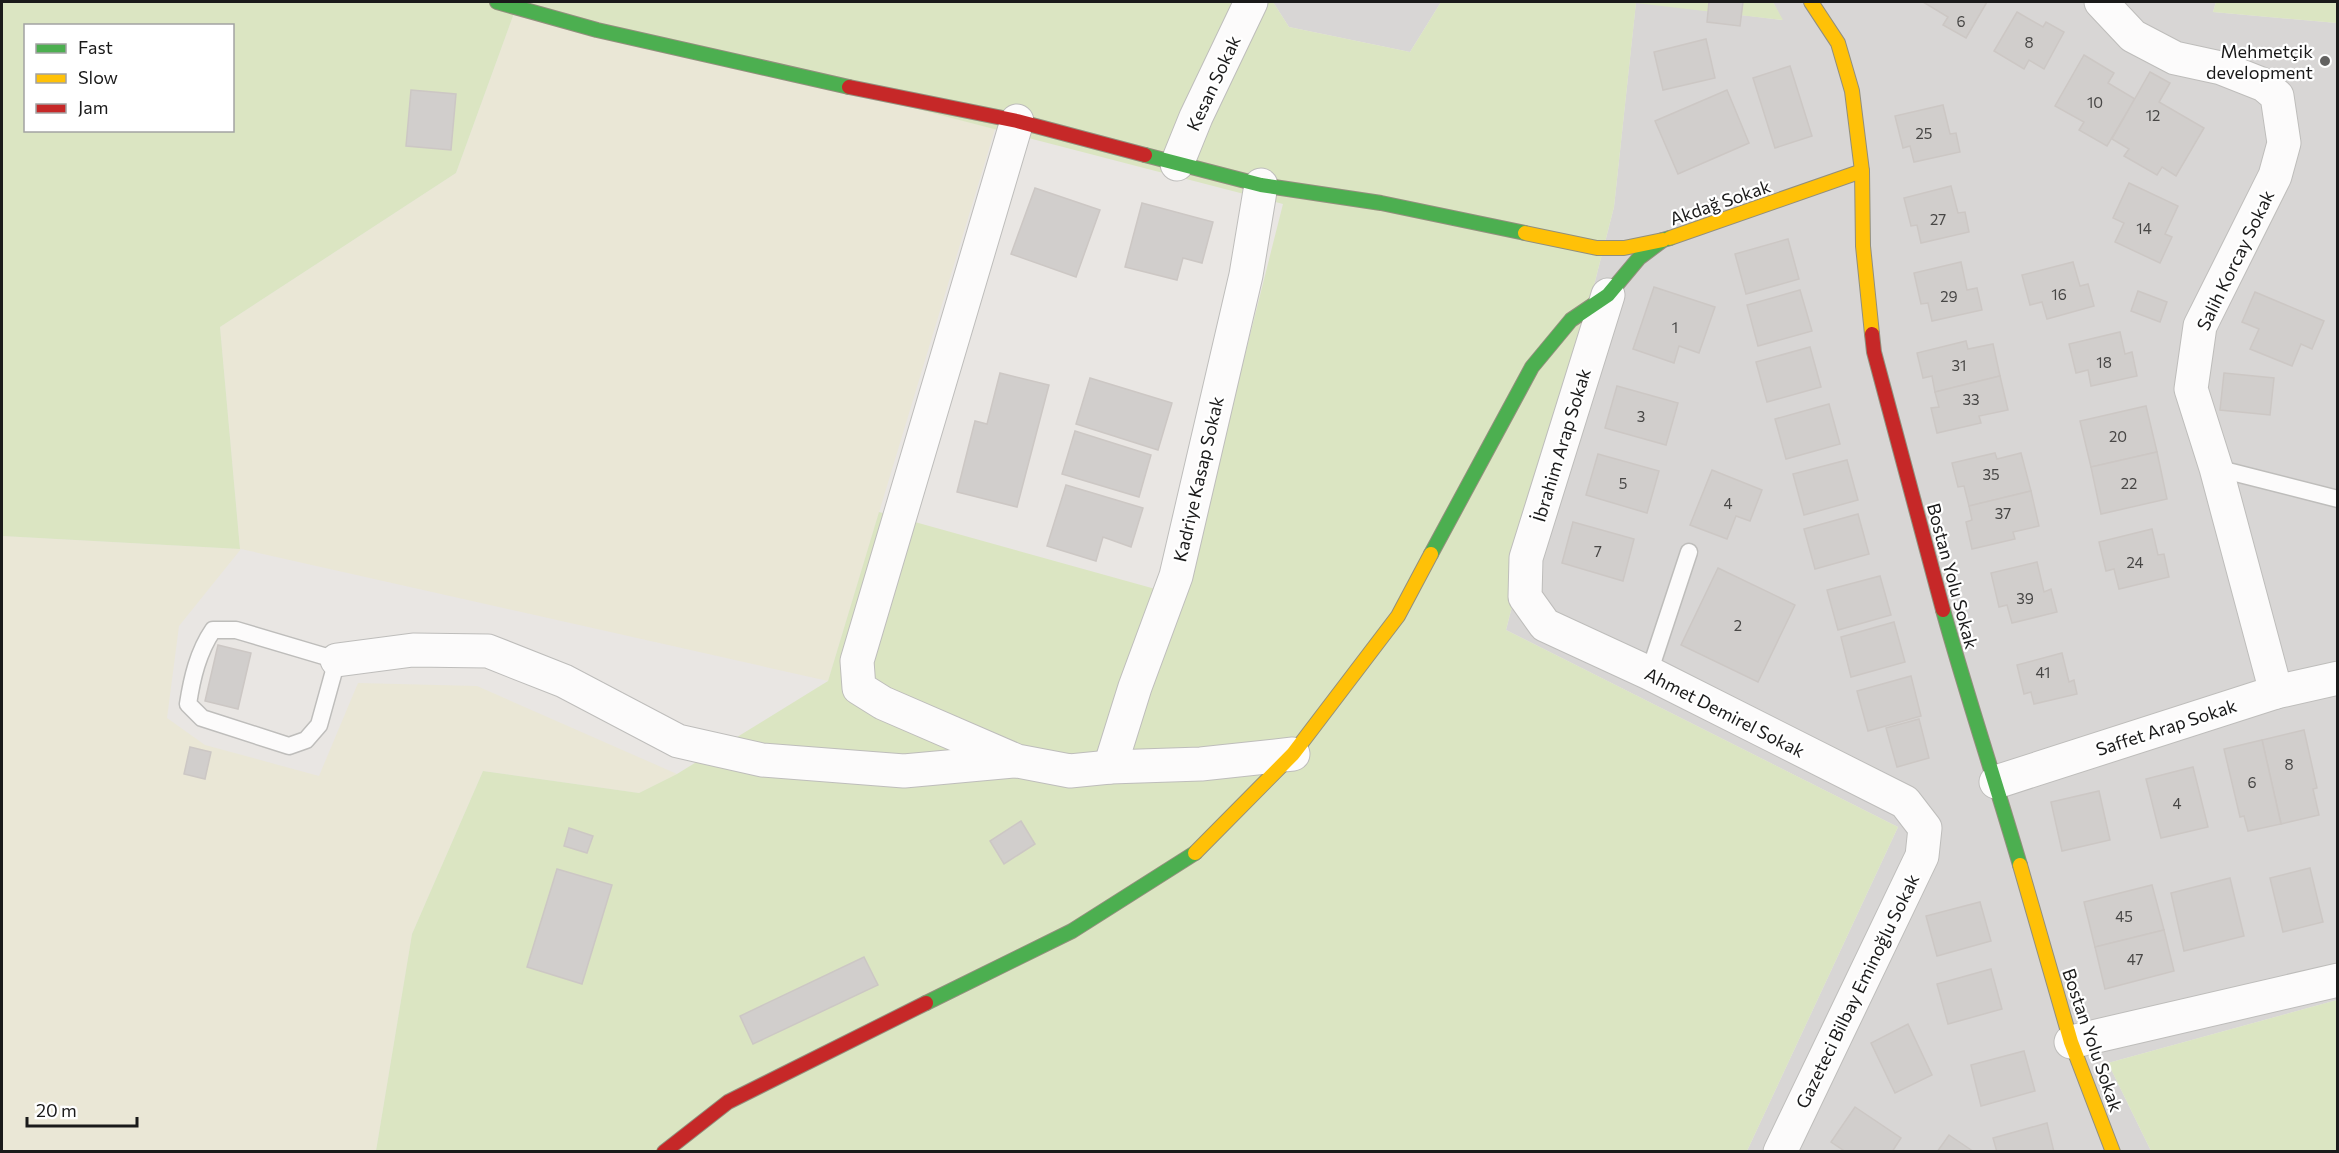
<svg xmlns="http://www.w3.org/2000/svg" width="2339" height="1153" viewBox="0 0 2339 1153" font-family="Commissioner,sans-serif">
<style>
.residential{fill:#d8d6d5}
.farmland{fill:#eae7d6}
.grass{fill:#dbe5c2;fill-rule:evenodd}
.building{fill:#d1cecc;stroke:#ccc7c4;stroke-width:1.5}
.lines{fill:none;stroke-linecap:round;stroke-linejoin:round}
.lane-casing{stroke:#bebdbb;stroke-width:19}
.street-casing{stroke:#bebdbb;stroke-width:35}
.fast-casing{stroke:#928f7d;stroke-width:16}
.slow-casing{stroke:#928f7d;stroke-width:16}
.jam-casing{stroke:#928f7d;stroke-width:16}
.lane{stroke:#fcfbfb;stroke-width:16}
.street{stroke:#fcfbfb;stroke-width:33}
.fast{stroke:#4caf50;stroke-width:14}
.slow{stroke:#ffc107;stroke-width:14}
.jam{stroke:#c62828;stroke-width:14}
.poi-dot{fill:#626160;stroke:#fff;stroke-width:2}
.labels{text-anchor:middle;dominant-baseline:central;stroke-width:4.5;stroke-linejoin:round;paint-order:stroke}
.number-label{font-size:15px;fill:#484746}
.poi-label{font-size:18px;fill:#1a1a1a;stroke:#fff;text-anchor:end}
.street-label{font-size:18px;fill:#1a1a1a;stroke:#fff}
</style>
<rect width="100%" height="100%" fill="#e9e6e3"/>
<!-- residential -->
<g class="residential">
<polygon points="1273,2 1441,2 1410,52 1289,27"/>
<polygon points="1636,2 1782,20 1773,2 2216,2 2213,12 2337,23 2337,1000 2108,1063 2151,1151 1747,1151 1898,827 1506,630 1614,207"/>
</g>
<!-- farmland -->
<polygon class="farmland" points="517,5 995,129 828,681 241,549 179,626 167,718 205,745 319,776 358,683 477,686 677,774 639,793 483,771 412,934 376,1151 2,1151 2,536 240,549 220,327 456,173"/>
<!-- grass -->
<g class="grass">
<path d="M2 2H1273L1289 27 1410 52 1441 2H1773L1783 20 1636 3 1614 207 1506 630 1898 827 1747 1151H376L412 934 483 771 639 793 677 774 828 681 879 512 1184 597 1283 204 517 5 456 173 220 327 240 549 2 536ZM26 26H232V130H26Z"/>
<polygon points="2216,2 2337,2 2337,23 2213,12"/>
<polygon points="2337,1000 2337,1151 2151,1151 2108,1063"/>
</g>
<!-- building -->
<g class="building">
<polygon points="1709,2 1743,2 1740,26 1707,22"/>
<polygon points="1923,2 1987,2 1966,38 1943,25 1948,17"/>
<polygon points="2017,12 2043,27 2046,22 2064,32 2044,69 2029,60 2024,69 1994,51"/>
<polygon points="1706,39 1715,78 1663,90 1654,52"/>
<polygon points="2084,55 2114,73 2108,83 2135,99 2107,146 2079,130 2084,122 2055,106"/>
<polygon points="1790,66 1812,136 1775,148 1753,78"/>
<polygon points="2150,72 2170,83 2159,102 2204,128 2176,176 2162,167 2157,175 2124,156 2129,149 2112,139"/>
<polygon points="411,90 456,94 451,150 406,146"/>
<polygon points="1727,90 1749,143 1678,174 1655,121"/>
<polygon points="1943,105 1950,134 1956,133 1960,152 1914,162 1910,146 1903,148 1895,116"/>
<polygon points="2129,183 2178,206 2165,234 2172,237 2160,263 2115,242 2124,223 2113,218"/>
<polygon points="1951,186 1958,213 1965,212 1969,232 1921,243 1917,225 1911,226 1904,198"/>
<polygon points="1035,188 1100,210 1076,277 1011,254"/>
<polygon points="1142,203 1213,222 1202,263 1183,258 1177,280 1125,267"/>
<polygon points="1788,239 1799,279 1746,294 1735,254"/>
<polygon points="1961,262 1967,290 1977,288 1982,310 1932,321 1928,303 1921,304 1914,273"/>
<polygon points="2073,262 2080,286 2088,284 2094,306 2047,319 2042,302 2030,305 2022,275"/>
<polygon points="1654,287 1715,307 1699,353 1679,346 1674,363 1633,349"/>
<polygon points="1800,290 1812,331 1758,346 1747,305"/>
<polygon points="2138,291 2167,302 2160,322 2131,311"/>
<polygon points="2255,292 2324,321 2312,349 2301,344 2292,366 2250,349 2259,329 2242,322"/>
<polygon points="2120,332 2125,354 2132,352 2137,376 2091,386 2088,370 2076,373 2069,344"/>
<polygon points="1966,341 1968,349 1993,344 2000,376 1935,392 1932,376 1923,378 1917,353"/>
<polygon points="1810,347 1821,387 1767,402 1756,362"/>
<polygon points="1000,373 1049,385 1017,507 957,492 975,421 987,424"/>
<polygon points="2224,373 2274,378 2270,415 2220,410"/>
<polygon points="2000,376 2008,410 1979,416 1981,423 1937,433 1931,408 1939,407 1935,392"/>
<polygon points="1090,378 1172,403 1158,450 1076,424"/>
<polygon points="1617,386 1678,403 1666,445 1605,428"/>
<polygon points="1829,404 1840,444 1786,459 1775,419"/>
<polygon points="2146,406 2157,452 2091,467 2080,421"/>
<polygon points="1075,431 1151,455 1139,497 1062,474"/>
<polygon points="2157,452 2167,499 2101,514 2091,467"/>
<polygon points="1995,453 1997,459 2021,453 2031,491 1969,506 1964,486 1958,487 1952,463"/>
<polygon points="1598,454 1659,471 1647,513 1586,495"/>
<polygon points="1847,460 1858,500 1804,515 1793,474"/>
<polygon points="1712,470 1762,490 1750,521 1736,516 1727,539 1690,525"/>
<polygon points="1066,485 1143,508 1131,547 1103,537 1096,561 1047,546"/>
<polygon points="2031,491 2039,526 2013,532 2015,539 1972,549 1966,522 1972,520 1969,506"/>
<polygon points="1858,514 1869,554 1815,569 1804,529"/>
<polygon points="1573,522 1634,539 1623,581 1562,563"/>
<polygon points="2152,529 2158,555 2164,554 2169,577 2119,589 2114,569 2106,571 2099,542"/>
<polygon points="2037,562 2044,592 2051,589 2057,612 2012,623 2007,605 1999,607 1991,573"/>
<polygon points="1718,568 1795,605 1758,682 1681,645"/>
<polygon points="1880,576 1891,615 1838,630 1827,590"/>
<polygon points="1894,622 1905,662 1851,677 1841,637"/>
<polygon points="218,645 251,653 238,709 205,701"/>
<polygon points="2062,653 2069,682 2074,680 2077,694 2034,704 2031,692 2024,694 2017,665"/>
<polygon points="1911,676 1921,716 1868,731 1857,691"/>
<polygon points="1919,719 1929,758 1897,767 1886,728"/>
<polygon points="2304,730 2317,788 2313,789 2319,815 2281,824 2262,740"/>
<polygon points="2262,740 2281,824 2248,831 2244,816 2240,817 2224,749"/>
<polygon points="190,747 211,752 205,779 184,774"/>
<polygon points="2193,767 2208,827 2161,838 2146,779"/>
<polygon points="2099,791 2110,840 2062,851 2051,802"/>
<polygon points="1021,821 1035,844 1004,864 990,841"/>
<polygon points="569,828 593,836 587,853 564,846"/>
<polygon points="2310,868 2323,922 2283,932 2270,878"/>
<polygon points="557,869 612,885 582,984 527,967"/>
<polygon points="2230,878 2244,936 2184,951 2171,893"/>
<polygon points="2152,885 2164,930 2095,947 2084,902"/>
<polygon points="1980,902 1991,941 1937,956 1926,916"/>
<polygon points="2164,930 2174,971 2105,989 2095,947"/>
<polygon points="864,957 878,985 753,1044 740,1016"/>
<polygon points="1991,969 2002,1009 1948,1024 1937,984"/>
<polygon points="1908,1024 1932,1075 1895,1093 1871,1043"/>
<polygon points="2024,1051 2035,1091 1981,1106 1971,1065"/>
<polygon points="1855,1107 1901,1138 1892,1152 1846,1152 1831,1142"/>
<polygon points="2047,1123 2054,1152 1997,1152 1993,1138"/>
<polygon points="1949,1135 1974,1152 1937,1152"/>
</g>
<g class="lines">
<defs>
<g id="lane">
<polyline points="2216,468 2338,499"/>
<path d="M213 630H236L337 660 319 725 306 740 289 746 202 718 188 704C192 678 198 652 213 630Z"/>
<polyline points="1649,673 1689,552"/>
</g>
<g id="street">
<polyline points="2101,2 2133,36 2175,58 2221,68 2264,85 2277,96 2284,143 2275,176 2200,326 2191,389 2216,468 2276,692"/>
<polyline points="1017,121 857,661 859,688 883,703 1017,761 1070,771 1110,767 1201,764 1293,754"/>
<polyline points="1177,164 1196,117 1251,2"/>
<polyline points="1608,295 1526,558 1525,597 1545,625 1649,673 1905,802 1925,828 1922,856 1780,1152"/>
<polyline points="337,660 413,650 488,651 564,681 678,741 762,760 904,771 1013,761"/>
<polyline points="1110,767 1135,687 1176,576 1246,275 1261,185"/>
<polyline points="1996,782 2276,692 2338,678"/>
<polyline points="2071,1042 2338,980"/>
</g>
<g id="fast">
<polyline points="497,2 597,30 849,87"/>
<polyline points="1145,155 1261,185 1381,203 1525,233"/>
<polyline points="1431,554 1532,367 1571,320 1608,295 1639,258 1663,240 1670,238"/>
<path d="M1943 610C1967 696 1995 780 2020 865"/>
<polyline points="926,1003 1072,931 1195,853"/>
</g>
<g id="slow">
<polyline points="1811,2 1838,43 1852,91 1862,171 1863,246 1872,334"/>
<polyline points="1525,233 1597,248 1624,248 1663,240"/>
<polyline points="1670,238 1862,171"/>
<polyline points="1195,853 1293,754 1398,616 1431,554"/>
<polyline points="2020,865 2071,1042 2113,1152"/>
</g>
<g id="jam">
<polyline points="849,87 1017,121 1145,155"/>
<polyline points="1872,334 1874,352 1943,610"/>
<polyline points="664,1152 728,1102 926,1003"/>
</g>
</defs>
<!-- lane casing -->
<use href="#lane" class="lane-casing"/>
<!-- street casing -->
<use href="#street" class="street-casing"/>
<!-- fast casing -->
<use href="#fast" class="fast-casing"/>
<!-- slow casing -->
<use href="#slow" class="slow-casing"/>
<!-- jam casing -->
<use href="#jam" class="jam-casing"/>
<!-- lane -->
<use href="#lane" class="lane"/>
<!-- street -->
<use href="#street" class="street"/>
<!-- fast -->
<use href="#fast" class="fast"/>
<!-- slow -->
<use href="#slow" class="slow"/>
<!-- jam -->
<use href="#jam" class="jam"/>
</g>
<!-- markers -->
<circle class="poi-dot" cx="2325" cy="61" r="6"/>
<g class="labels">
<!-- number labels -->
<g class="number-label">
<text x="1961" y="21">6</text>
<text x="2029" y="42">8</text>
<text x="2095" y="102">10</text>
<text x="2153" y="115">12</text>
<text x="1924" y="133">25</text>
<text x="1938" y="219">27</text>
<text x="2144" y="228">14</text>
<text x="2059" y="294">16</text>
<text x="1949" y="296">29</text>
<text x="1675" y="327">1</text>
<text x="2104" y="362">18</text>
<text x="1959" y="365">31</text>
<text x="1971" y="399">33</text>
<text x="1641" y="416">3</text>
<text x="2118" y="436">20</text>
<text x="1991" y="474">35</text>
<text x="1623" y="483">5</text>
<text x="2129" y="483">22</text>
<text x="1728" y="503">4</text>
<text x="2003" y="513">37</text>
<text x="1598" y="551">7</text>
<text x="2135" y="562">24</text>
<text x="2025" y="598">39</text>
<text x="1738" y="625">2</text>
<text x="2043" y="672">41</text>
<text x="2289" y="764">8</text>
<text x="2252" y="782">6</text>
<text x="2177" y="803">4</text>
<text x="2124" y="916">45</text>
<text x="2135" y="959">47</text>
</g>
<!-- poi labels -->
<g class="poi-label">
<text x="2313" y="51">Mehmetçik<tspan x="2313" dy="21">development</tspan></text>
</g>
<!-- street labels -->
<g class="street-label">
<text transform="translate(1213 83) rotate(-65)">Kesan Sokak</text>
<text transform="translate(1720 202) rotate(-19)">Akdağ Sokak</text>
<text transform="translate(2235 260) rotate(-64)">Salih Korcay Sokak</text>
<text transform="translate(1561 445) rotate(-73)">İbrahim Arap Sokak</text>
<text transform="translate(1198 479) rotate(-77)">Kadriye Kasap Sokak</text>
<text transform="translate(1953 576) rotate(75)">Bostan Yolu Sokak</text>
<text transform="translate(1725 712) rotate(27)">Ahmet Demirel Sokak</text>
<text transform="translate(2166 727) rotate(-18)">Saffet Arap Sokak</text>
<text transform="translate(1857 991) rotate(-64)">Gazeteci Bilbay Eminoğlu Sokak</text>
<text transform="translate(2093 1040) rotate(71)">Bostan Yolu Sokak</text>
</g>
</g>
<!-- border -->
<rect width="2339" height="1153" fill="none" stroke="#1a1a1a" stroke-width="6"/>
<!-- legend -->
<rect x="24" y="24" width="210" height="108" fill="#ffffff" stroke="#a3a3a3" stroke-width="1.5"/>
<rect x="36" y="44" width="30" height="9" fill="#4caf50" stroke="#a3a3a3" stroke-width="1.5"/>
<text x="78" y="54" font-size="18" fill="#1a1a1a">Fast</text>
<rect x="36" y="74" width="30" height="9" fill="#ffc107" stroke="#a3a3a3" stroke-width="1.5"/>
<text x="78" y="84" font-size="18" fill="#1a1a1a">Slow</text>
<rect x="36" y="104" width="30" height="9" fill="#c62828" stroke="#a3a3a3" stroke-width="1.5"/>
<text x="78" y="114" font-size="18" fill="#1a1a1a">Jam</text>
<!-- scale -->
<path d="M27 1117v9h110v-9" fill="none" stroke="#1a1a1a" stroke-width="3"/>
<text x="36" y="1117" font-size="18" fill="#1a1a1a" stroke="#ffffff" stroke-width="4.5" paint-order="stroke">20 m</text>
</svg>
